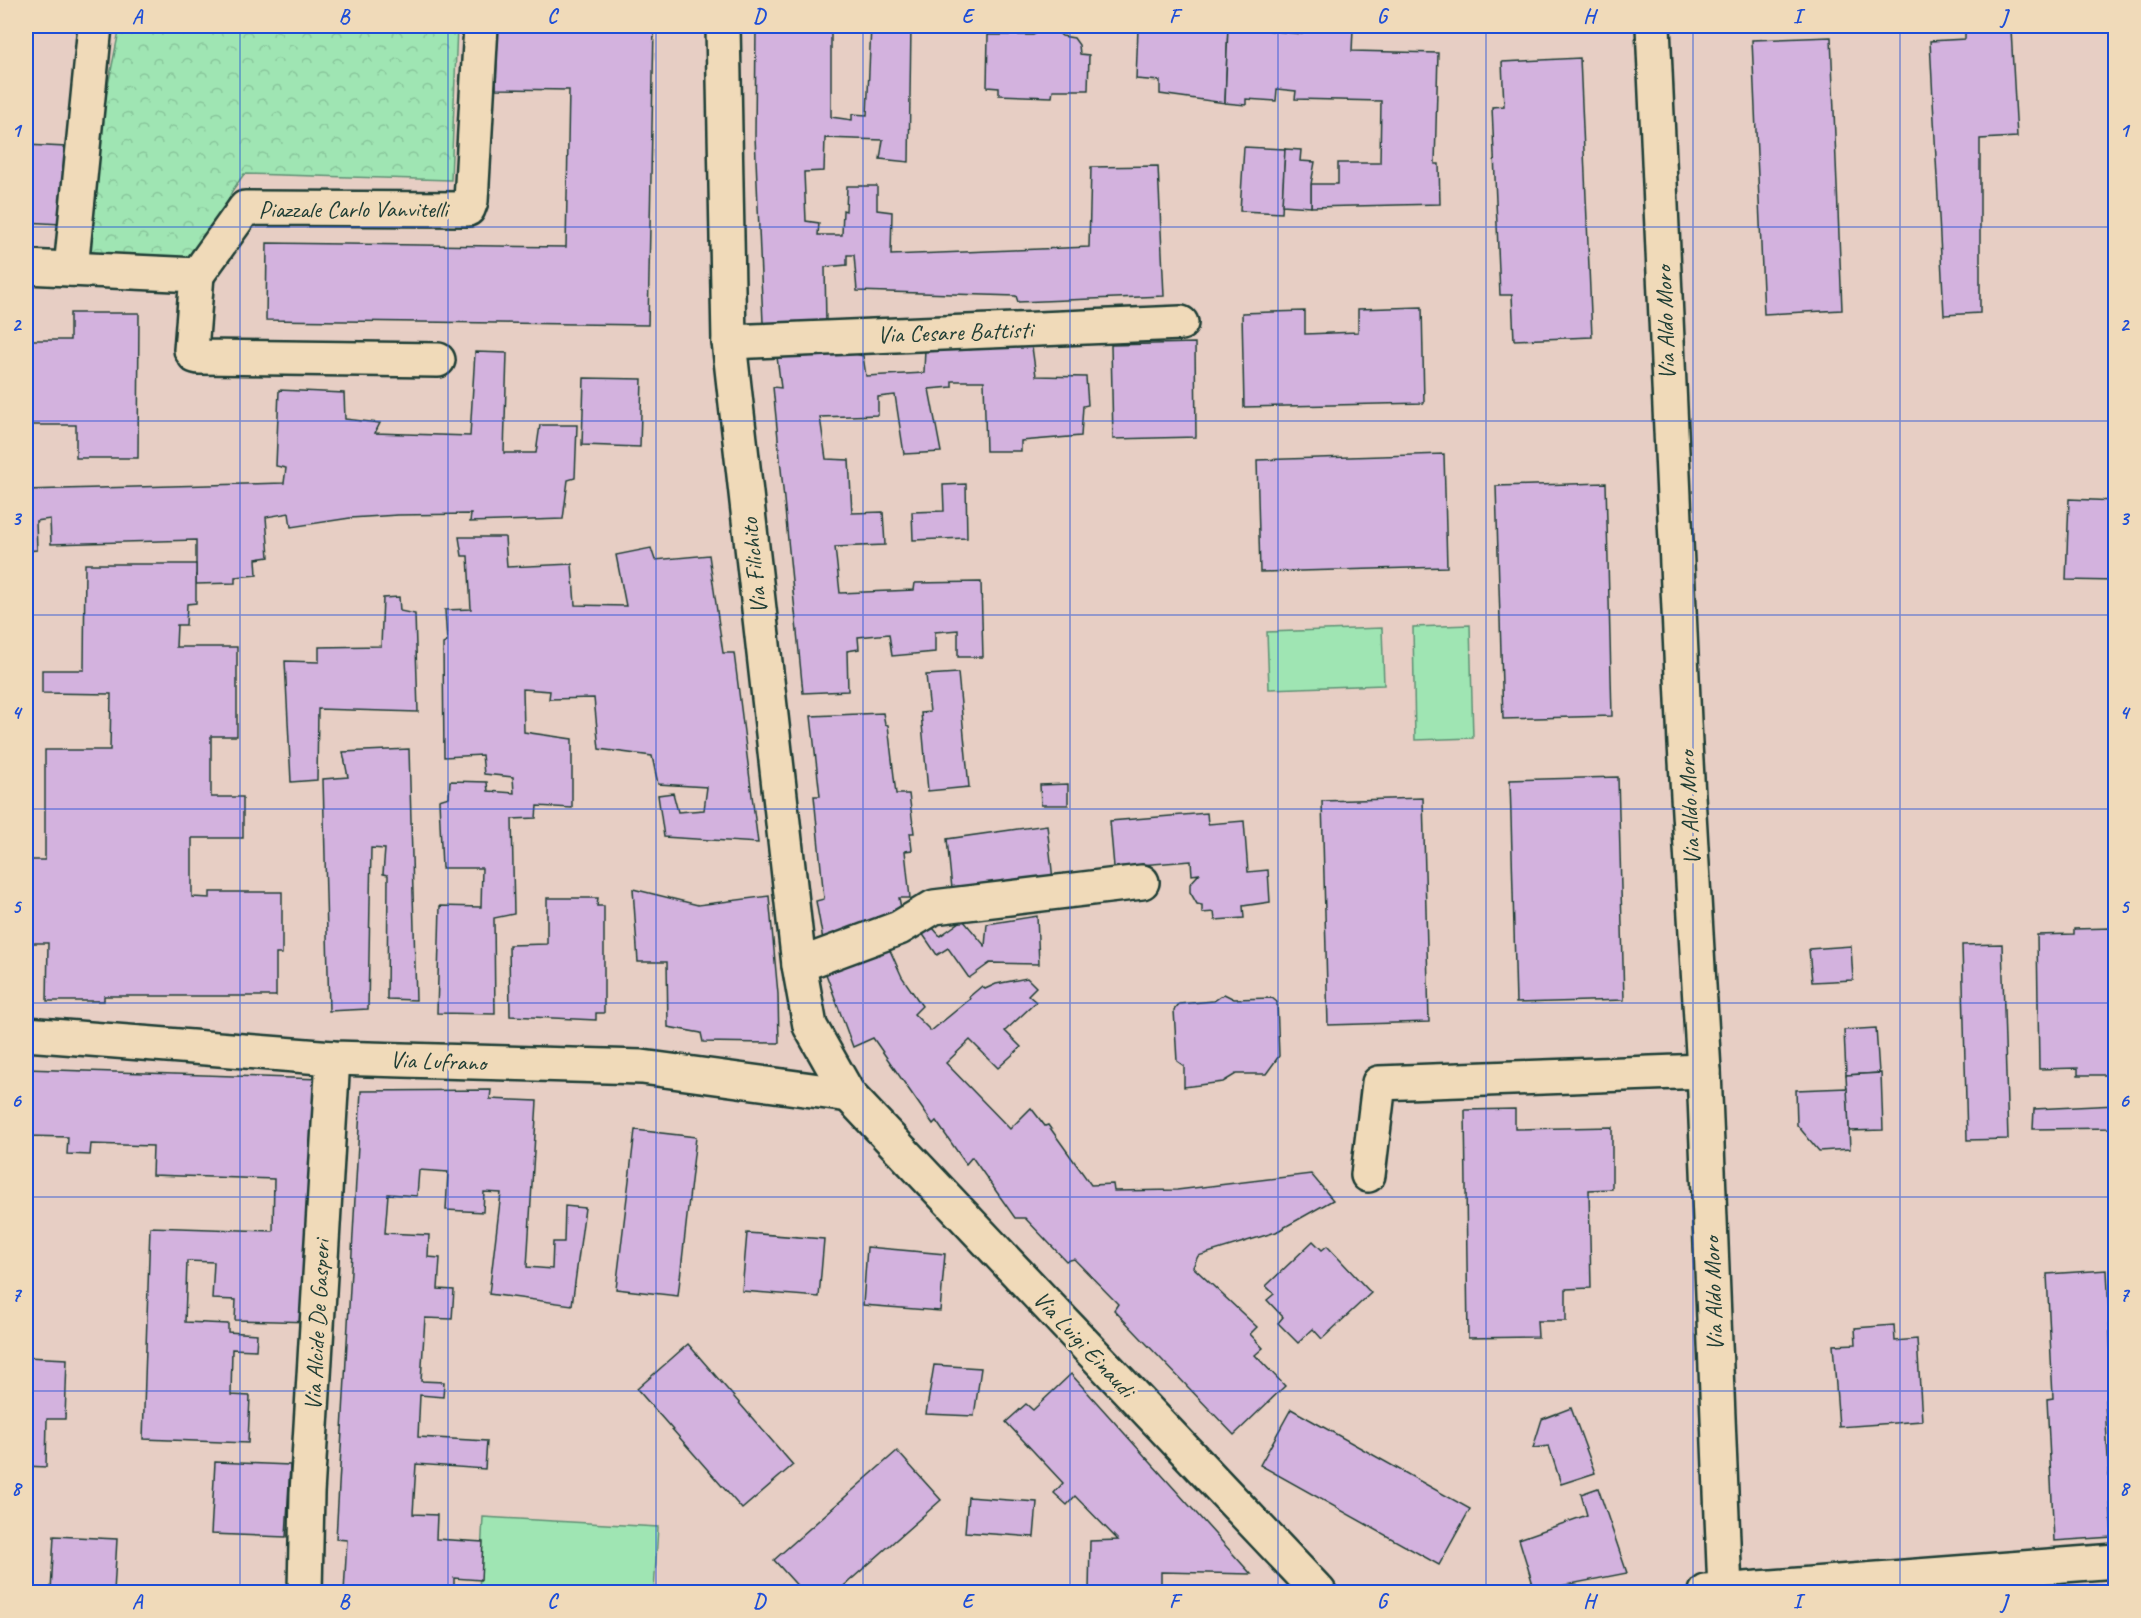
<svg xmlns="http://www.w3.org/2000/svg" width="2141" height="1618" viewBox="0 0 2141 1618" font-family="Caveat,sans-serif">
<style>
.park{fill:url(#park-crowns);stroke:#5f9174;stroke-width:1.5}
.garden{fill:#9fe5b3;stroke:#5f9174;stroke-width:1.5}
.building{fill:#d3b2de;stroke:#1f3d34;stroke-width:1.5}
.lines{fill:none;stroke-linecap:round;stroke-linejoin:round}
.street-casing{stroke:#1f3d34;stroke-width:38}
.secondary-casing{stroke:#1f3d34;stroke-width:38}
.street{stroke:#f0dab9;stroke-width:33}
.secondary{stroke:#f0dab9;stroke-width:33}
.grid{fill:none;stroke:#1d4ed8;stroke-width:1.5;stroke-opacity:0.55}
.labels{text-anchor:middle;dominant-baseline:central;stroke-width:6;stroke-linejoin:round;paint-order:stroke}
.street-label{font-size:24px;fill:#1f3d34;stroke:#f0dab9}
.neatline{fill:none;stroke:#1d4ed8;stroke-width:2}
.grid-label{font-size:20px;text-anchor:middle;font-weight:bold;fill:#1d4ed8}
</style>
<defs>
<pattern id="park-crowns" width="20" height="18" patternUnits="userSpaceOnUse" patternTransform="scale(1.5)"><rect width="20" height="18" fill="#9fe5b3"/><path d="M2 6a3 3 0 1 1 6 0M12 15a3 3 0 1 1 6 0" fill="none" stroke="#88c59b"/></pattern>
</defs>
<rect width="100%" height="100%" fill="#e7cec4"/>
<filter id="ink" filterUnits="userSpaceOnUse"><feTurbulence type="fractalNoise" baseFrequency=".0167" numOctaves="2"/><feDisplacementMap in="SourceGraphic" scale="12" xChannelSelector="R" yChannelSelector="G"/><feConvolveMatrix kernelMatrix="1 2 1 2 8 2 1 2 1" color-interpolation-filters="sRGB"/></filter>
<g filter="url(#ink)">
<!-- park -->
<polygon class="park" points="120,26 457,26 451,180 244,174 232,191 197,275 71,269"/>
<!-- garden -->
<g class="garden">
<polygon points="1470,625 1473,738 1415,740 1413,627"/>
<polygon points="1382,628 1384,685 1269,689 1267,632"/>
<polygon points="483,1517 658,1527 654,1592 479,1592"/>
</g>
<!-- building -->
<g class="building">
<polygon points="498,26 654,26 648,325 266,320 267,243 566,247 569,90 496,89"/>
<polygon points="756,26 831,26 831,117 852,120 852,114 867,115 871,26 911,26 909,162 880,159 883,140 825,138 824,171 804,172 806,221 819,223 818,235 842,235 843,210 846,211 847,186 877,186 877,210 892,212 891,255 1089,247 1091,167 1158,166 1164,296 1018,302 1016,296 857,291 854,255 847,255 847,265 825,267 826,323 763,323 755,136"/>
<polygon points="1228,26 1225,103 1160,94 1160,81 1136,79 1138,29"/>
<polygon points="1228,26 1302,34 1302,30 1353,29 1352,51 1438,53 1435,164 1439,164 1440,204 1311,207 1311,184 1338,184 1338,163 1380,163 1381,101 1295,99 1296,91 1277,89 1276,101 1246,99 1246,105 1225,103"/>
<polygon points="1047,28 1055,30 1062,36 1074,38 1079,45 1080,54 1089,55 1088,90 1053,90 1052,97 999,95 999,88 987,87 988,35 1033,35"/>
<polygon points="2011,30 2017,137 1980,139 1980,313 1944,315 1930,41 1965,39 1965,32"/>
<polygon points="1831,37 1842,310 1764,314 1752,40"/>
<polygon points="1580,58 1592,337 1514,340 1512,295 1500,295 1492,107 1504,106 1502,62"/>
<polygon points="26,145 66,147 61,224 26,222"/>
<polygon points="1244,147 1285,149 1282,213 1240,211"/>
<polygon points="1285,149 1301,150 1300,161 1315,162 1311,184 1311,207 1282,205"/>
<polygon points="1422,307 1424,403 1244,407 1242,313 1305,311 1305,334 1358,332 1358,309"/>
<polygon points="70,313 139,313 138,458 76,458 76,425 26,425 26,340 70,340"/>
<polygon points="1195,343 1196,437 1113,439 1111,345"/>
<polygon points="854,346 855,354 863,356 866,376 924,373 925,348 1032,347 1036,376 1086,377 1088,405 1083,406 1081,436 1021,441 1021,451 986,451 984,381 952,381 952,387 929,389 941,452 904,454 895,395 878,397 878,415 820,417 826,459 849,460 852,513 883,512 885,545 835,547 840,593 914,590 915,583 981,582 983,657 958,657 958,630 935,632 935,652 892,656 889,634 858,637 859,649 847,651 848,691 803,693 773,387 781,388 776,349"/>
<polygon points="475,352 507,353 504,453 536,453 540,425 577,425 575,478 568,480 563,519 470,522 471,514 398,515 350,518 291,527 289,513 266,517 269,557 256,559 257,575 235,577 235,583 196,584 196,540 51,544 50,519 36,521 37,550 26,551 26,490 284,483 286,468 276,466 279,390 344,393 345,419 380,423 375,433 470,436"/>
<polygon points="584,378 642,379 640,447 582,445"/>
<polygon points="1444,454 1447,567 1260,572 1257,460"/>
<polygon points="1606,483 1612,716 1503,719 1496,486"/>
<polygon points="966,484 967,538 913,540 912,512 944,511 943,485"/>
<polygon points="2069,499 2116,501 2116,581 2066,580"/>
<polygon points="459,537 505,537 507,567 572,564 575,605 626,606 616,555 651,548 655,560 709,555 723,653 734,653 758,843 664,837 658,795 673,793 678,812 704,810 707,787 658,784 652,756 599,749 594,698 549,699 550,691 523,689 524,732 572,739 572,808 537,806 536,818 512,819 514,914 494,918 495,1014 437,1013 440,906 481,907 482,868 442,868 439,800 449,797 450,781 487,782 488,791 514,793 513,777 484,774 482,755 444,757 443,644 447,642 445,610 471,609 468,556 462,556"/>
<polygon points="85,564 196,564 196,603 187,604 186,625 177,625 176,647 237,647 237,736 211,736 211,797 243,797 243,838 192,838 192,897 210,898 210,892 282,892 282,954 276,954 276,996 104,996 104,1001 47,1001 48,943 26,943 26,860 45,860 45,750 110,750 111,694 42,693 42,670 84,670"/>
<polygon points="399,597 400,611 415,614 418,712 318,709 317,780 291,782 285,661 319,662 319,647 381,646 383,598"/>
<polygon points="958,673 969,787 928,791 921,713 930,712 926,675"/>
<polygon points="883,713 885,724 888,725 896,794 909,794 914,833 910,833 912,850 905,851 910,898 899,898 903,917 823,940 816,901 824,899 814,796 820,796 811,716"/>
<polygon points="409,749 416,1000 387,999 388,875 383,874 385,849 371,848 368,1009 329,1011 323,779 348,777 343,752"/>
<polygon points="1618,777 1624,1000 1516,1003 1510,780"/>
<polygon points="1068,784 1068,805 1041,805 1040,785"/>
<polygon points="1423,798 1429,1022 1328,1025 1322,801"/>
<polygon points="1207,813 1208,824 1244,821 1248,872 1268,870 1270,902 1243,906 1244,918 1215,920 1214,912 1202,913 1202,905 1197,904 1190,892 1190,884 1199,874 1192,875 1191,861 1114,867 1110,821"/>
<polygon points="1047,825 1053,880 952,889 947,839"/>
<polygon points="633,889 698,905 769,896 778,994 779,1043 703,1042 701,1033 668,1027 667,962 638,962"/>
<polygon points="547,898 598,898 597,906 604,906 604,1013 596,1013 596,1020 510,1016 509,945 547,944"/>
<polygon points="1037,916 1039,964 990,963 969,978 948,948 937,955 922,933 933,928 940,936 963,920 985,946 987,924"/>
<polygon points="2112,928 2115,1075 2078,1075 2078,1068 2039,1069 2037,935 2074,934 2074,929"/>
<polygon points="2002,944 2008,1139 1967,1140 1962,945"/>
<polygon points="888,946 902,977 922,1006 914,1014 931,1031 970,999 969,997 982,986 985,989 996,984 1027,978 1036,987 1028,995 1036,1002 1005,1031 1021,1047 998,1068 970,1040 946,1063 1010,1129 1031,1108 1045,1126 1048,1125 1091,1185 1113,1184 1114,1191 1177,1190 1311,1174 1333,1200 1276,1232 1198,1256 1193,1267 1257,1327 1250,1334 1263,1348 1255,1355 1285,1386 1234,1435 1114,1310 1118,1304 1074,1259 1066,1261 1025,1218 1015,1218 972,1157 966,1164 936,1121 933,1124 873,1038 853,1047 826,974"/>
<polygon points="1851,946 1853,980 1812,982 1809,949"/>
<polygon points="1224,994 1234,999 1272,998 1277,1002 1279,1056 1266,1074 1236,1074 1223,1082 1184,1087 1184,1066 1177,1061 1174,1010 1179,1004 1214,1001"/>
<polygon points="1876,1028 1879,1073 1846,1075 1844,1030"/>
<polygon points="26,1069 320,1079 312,1322 235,1320 236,1300 212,1299 214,1262 187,1261 185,1322 228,1324 228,1332 257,1334 256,1350 232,1349 231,1395 250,1396 248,1443 143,1439 150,1227 273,1231 274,1179 152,1175 153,1146 91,1144 90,1155 67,1154 68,1137 26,1136"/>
<polygon points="1881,1073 1883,1130 1849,1131 1846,1075"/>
<polygon points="1847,1088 1850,1149 1819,1151 1797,1125 1796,1090"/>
<polygon points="491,1090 490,1099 537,1101 527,1267 552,1269 553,1242 564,1242 565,1206 585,1208 572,1305 489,1294 501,1193 484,1192 483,1212 446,1210 448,1172 419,1170 417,1196 388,1194 385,1233 429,1235 428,1257 440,1258 438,1289 454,1290 452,1319 425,1318 421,1381 444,1382 443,1397 420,1395 418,1437 487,1441 485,1469 416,1464 413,1514 437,1515 436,1539 483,1542 481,1580 454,1578 454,1592 344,1592 347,1540 336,1539 361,1091"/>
<polygon points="2116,1105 2116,1128 2033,1129 2034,1109"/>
<polygon points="1515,1109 1515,1129 1612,1127 1612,1189 1589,1190 1591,1288 1566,1289 1566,1321 1537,1321 1538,1337 1468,1338 1465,1110"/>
<polygon points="635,1130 696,1137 678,1296 616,1289"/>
<polygon points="747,1233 824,1239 819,1297 742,1291"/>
<polygon points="1313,1241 1322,1250 1327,1246 1371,1293 1322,1339 1313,1329 1298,1343 1278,1323 1283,1317 1267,1300 1274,1294 1266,1286"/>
<polygon points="867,1247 945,1254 940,1311 863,1305"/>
<polygon points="2107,1270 2113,1399 2105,1400 2112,1537 2054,1541 2047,1399 2053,1398 2047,1274"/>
<polygon points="1894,1325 1895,1341 1917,1339 1922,1421 1839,1427 1833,1345 1856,1344 1855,1328"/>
<polygon points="688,1344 793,1465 742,1509 637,1389"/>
<polygon points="26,1357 67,1359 65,1419 47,1419 46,1467 26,1466"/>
<polygon points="934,1365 981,1368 974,1416 926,1414"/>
<polygon points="1071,1374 1251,1574 1161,1572 1161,1592 1089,1592 1090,1541 1118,1540 1075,1496 1067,1505 1054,1493 1063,1483 1006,1422 1026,1404 1033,1410"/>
<polygon points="1571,1408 1595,1473 1561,1484 1549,1446 1533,1448 1542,1419"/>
<polygon points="1291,1409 1470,1509 1439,1565 1260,1465"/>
<polygon points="897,1451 941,1500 837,1592 803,1592 774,1560"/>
<polygon points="215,1462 290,1465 286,1537 211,1534"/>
<polygon points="1598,1488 1627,1573 1535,1591 1519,1539 1587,1515 1581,1494"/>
<polygon points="968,1497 1037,1502 1034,1537 965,1532"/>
<polygon points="54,1536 117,1539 114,1592 51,1592"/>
</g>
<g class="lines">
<defs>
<g id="street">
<polyline points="1653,26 1685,744 1704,1071 1725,1591"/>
<polyline points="26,267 197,275 191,350 195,356 199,357 438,360"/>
<polyline points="71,269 95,26"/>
<polyline points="197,275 245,208 468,209 471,201 481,26"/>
<polyline points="729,342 1181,323"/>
<polyline points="799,965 899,928 934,907 1142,882"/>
<polyline points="26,1034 333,1058 642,1067 849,1095"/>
<polyline points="1368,1175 1379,1083 1704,1071"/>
<polyline points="305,1592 307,1493 333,1058"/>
</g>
<g id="secondary">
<polyline points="723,26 729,342 799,965 810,1026 849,1095 1319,1592"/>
<polyline points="1706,1592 2116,1561"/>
</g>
</defs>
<!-- street casing -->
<use href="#street" class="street-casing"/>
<!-- secondary casing -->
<use href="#secondary" class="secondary-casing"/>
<!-- street -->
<use href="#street" class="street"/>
<!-- secondary -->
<use href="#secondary" class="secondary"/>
</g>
</g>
<!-- grid -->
<path class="grid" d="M240 26V1592M448 26V1592M656 26V1592M863 26V1592M1070 26V1592M1278 26V1592M1486 26V1592M1693 26V1592M1900 26V1592M26 227H2116M26 421H2116M26 615H2116M26 809H2116M26 1003H2116M26 1197H2116M26 1391H2116"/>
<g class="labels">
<!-- street labels -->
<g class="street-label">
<text x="353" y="209">Piazzale Carlo Vanvitelli</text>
<text transform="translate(1665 323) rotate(-92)">Via Aldo Moro</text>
<text transform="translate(955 332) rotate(-2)">Via Cesare Battisti</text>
<text transform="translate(754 566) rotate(-96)">Via Filichito</text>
<text transform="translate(1689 808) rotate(-93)">Via Aldo Moro</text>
<text transform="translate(438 1061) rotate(2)">Via Lufrano</text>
<text transform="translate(1713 1294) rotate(-92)">Via Aldo Moro</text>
<text transform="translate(317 1325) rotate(-87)">Via Alcide De Gasperi</text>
<text transform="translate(1084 1344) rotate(47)">Via Luigi Einaudi</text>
</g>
</g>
<!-- margin -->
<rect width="2141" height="1618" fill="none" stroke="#f0dab9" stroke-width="66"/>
<rect x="33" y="33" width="2075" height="1552" class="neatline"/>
<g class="grid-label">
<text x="137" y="23">A</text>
<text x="344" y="23">B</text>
<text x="552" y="23">C</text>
<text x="759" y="23">D</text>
<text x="967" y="23">E</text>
<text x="1174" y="23">F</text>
<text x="1382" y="23">G</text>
<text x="1589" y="23">H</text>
<text x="1797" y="23">I</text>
<text x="2004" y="23">J</text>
<text x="16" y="137">1</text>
<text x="2124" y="137">1</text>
<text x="16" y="331">2</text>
<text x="2124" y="331">2</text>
<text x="16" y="525">3</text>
<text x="2124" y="525">3</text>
<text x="16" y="719">4</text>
<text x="2124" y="719">4</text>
<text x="16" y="913">5</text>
<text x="2124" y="913">5</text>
<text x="16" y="1107">6</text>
<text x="2124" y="1107">6</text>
<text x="16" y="1301">7</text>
<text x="2124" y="1301">7</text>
<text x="16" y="1495">8</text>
<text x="2124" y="1495">8</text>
<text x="137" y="1608">A</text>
<text x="344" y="1608">B</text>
<text x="552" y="1608">C</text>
<text x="759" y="1608">D</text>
<text x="967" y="1608">E</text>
<text x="1174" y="1608">F</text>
<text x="1382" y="1608">G</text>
<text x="1589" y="1608">H</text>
<text x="1797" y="1608">I</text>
<text x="2004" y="1608">J</text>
</g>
</svg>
